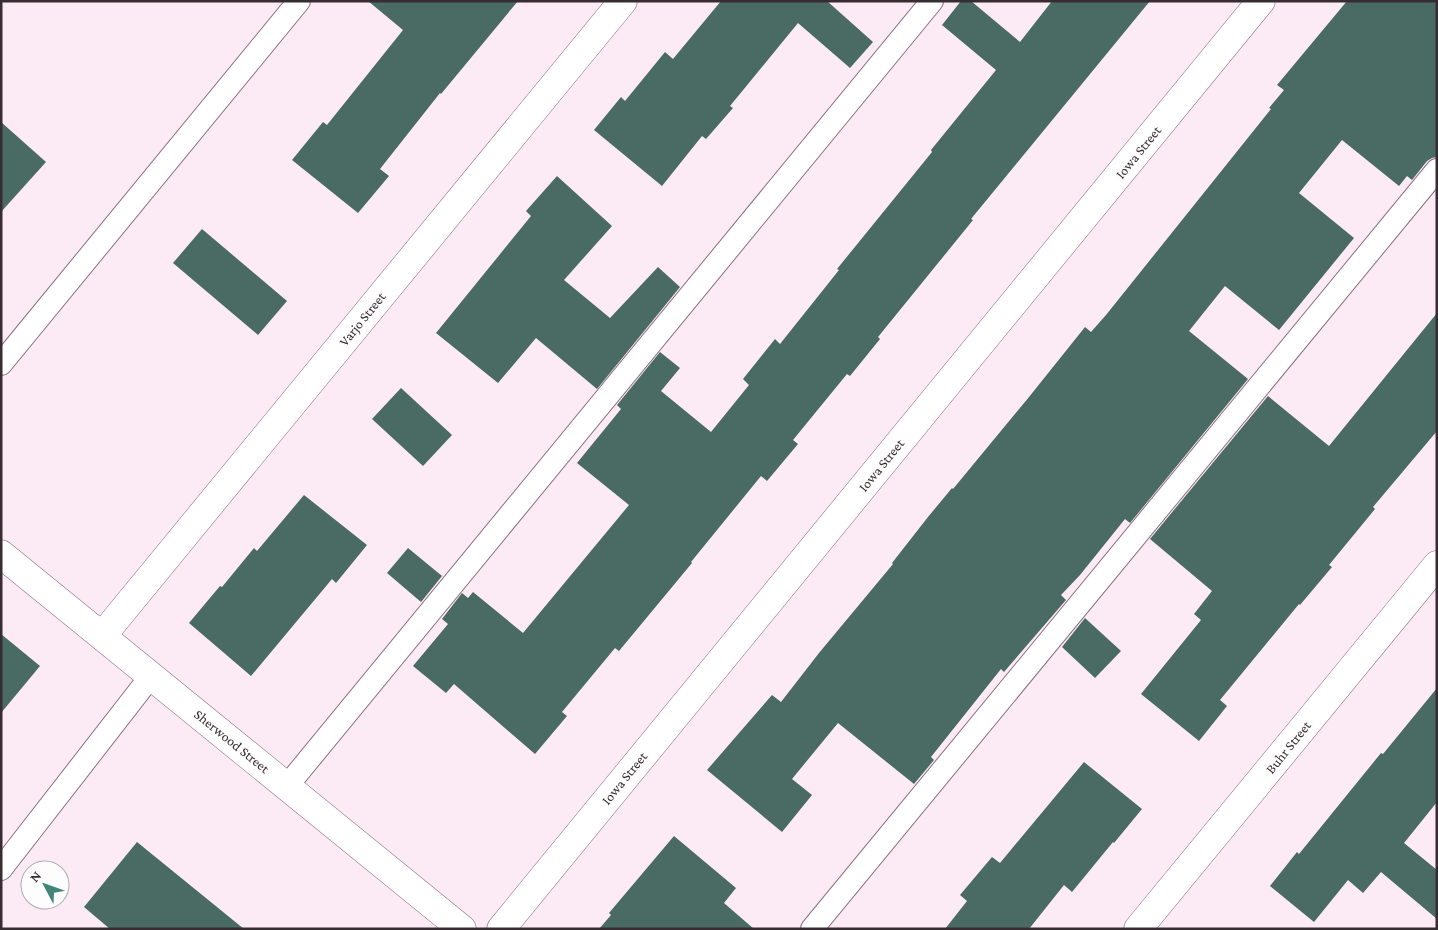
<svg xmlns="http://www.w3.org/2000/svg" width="1438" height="930" viewBox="0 0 1438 930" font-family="'Crimson Pro',serif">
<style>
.building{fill:#496b64}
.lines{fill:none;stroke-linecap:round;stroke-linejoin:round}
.service-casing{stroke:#8b7080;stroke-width:24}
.minor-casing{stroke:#8b7080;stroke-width:29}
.tertiary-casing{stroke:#8b7080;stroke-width:29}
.service{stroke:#fff;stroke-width:22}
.minor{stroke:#fff;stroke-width:28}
.tertiary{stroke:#fff;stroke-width:28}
.labels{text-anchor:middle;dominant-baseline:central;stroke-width:5;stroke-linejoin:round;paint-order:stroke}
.street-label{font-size:14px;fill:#382c33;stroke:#fdfdfd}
</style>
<rect width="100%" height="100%" fill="#fceaf5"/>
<!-- building -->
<g class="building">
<polygon points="368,1 518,1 441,94 440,93 380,169 389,176 358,213 292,160 323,122 327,125 403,30"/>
<polygon points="721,1 827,1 873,42 850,68 798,23 730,106 733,108 706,139 702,136 662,186 594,130 621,97 625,101 665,52 673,59"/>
<polygon points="961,1 971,1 1020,42 1052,1 1150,1 971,219 973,220 878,337 880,339 850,376 847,374 793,440 798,444 767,481 761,476 691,562 692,563 619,651 615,648 562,712 567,716 535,754 454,684 446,693 413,666 448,624 442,619 462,593 468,598 473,592 523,633 629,505 577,463 621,409 617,405 660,352 680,368 661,391 711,432 749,385 743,379 775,339 780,344 839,270 837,269 932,152 931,150 996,70 942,25"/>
<polygon points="1347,1 1437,1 1437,157 1432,158 1427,161 1412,180 1407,176 1399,186 1342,140 1299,193 1354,238 1279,330 1225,286 1189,331 1248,379 1130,523 1125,519 1080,575 1061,595 1066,600 1004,672 1001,669 931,757 934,760 914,784 838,723 792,779 812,795 782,832 707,770 772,695 781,702 819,653 893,564 892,563 928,517 952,488 953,489 1029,397 1085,327 1091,332 1106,315 1271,109 1269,108 1284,90 1277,85"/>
<polygon points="1,122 46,162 1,212"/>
<polygon points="557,176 612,226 564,280 610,318 658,267 680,287 597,389 536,338 498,383 436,333 531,216 526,211"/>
<polygon points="202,229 287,301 258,335 173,263"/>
<polygon points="1437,313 1437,431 1373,507 1375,509 1329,565 1332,567 1300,605 1299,604 1220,700 1227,706 1199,741 1141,694 1201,620 1194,614 1212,591 1150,539 1268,396 1329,446"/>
<polygon points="401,388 452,435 423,466 372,419"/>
<polygon points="304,495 367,545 336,583 332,579 251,676 189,623 220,586 222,587 254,548 257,551"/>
<polygon points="408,548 442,576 421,602 387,573"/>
<polygon points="1085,618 1121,651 1095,678 1062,647"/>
<polygon points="1,634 40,666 1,713"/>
<polygon points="1437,688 1437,802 1404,843 1437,870 1437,919 1381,872 1363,893 1348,880 1314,922 1270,886 1297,852 1299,854 1381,753 1383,754"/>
<polygon points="1084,762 1142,809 1114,843 1113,842 1072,892 1064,885 1029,929 945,929 967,901 960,895 992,857 1000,863"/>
<polygon points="674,836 736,888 724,903 754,929 599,929 611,915 609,913"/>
<polygon points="137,842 244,929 110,929 84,907"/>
</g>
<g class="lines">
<defs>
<g id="service">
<polyline points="1,364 299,1"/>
<polyline points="287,786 932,1"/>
<polyline points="1,869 151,676"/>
<polyline points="812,929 1437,170"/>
</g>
<g id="minor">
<polyline points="102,636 623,1"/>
<polyline points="501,929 1261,1"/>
<polyline points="1138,929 1437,565"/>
</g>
<polyline id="tertiary" points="1,554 462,929"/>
</defs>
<!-- service casing -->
<use href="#service" class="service-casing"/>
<!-- minor casing -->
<use href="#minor" class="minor-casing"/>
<!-- tertiary casing -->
<use href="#tertiary" class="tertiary-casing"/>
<!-- service -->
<use href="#service" class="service"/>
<!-- minor -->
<use href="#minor" class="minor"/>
<!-- tertiary -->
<use href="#tertiary" class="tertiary"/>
</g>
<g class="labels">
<!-- street labels -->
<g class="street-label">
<text transform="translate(1138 152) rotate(-51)">Iowa Street</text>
<text transform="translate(362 319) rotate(-51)">Varjo Street</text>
<text transform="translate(881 465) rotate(-51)">Iowa Street</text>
<text transform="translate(232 741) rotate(39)">Sherwood Street</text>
<text transform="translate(1288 747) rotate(-51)">Buhr Street</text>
<text transform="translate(624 778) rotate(-51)">Iowa Street</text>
</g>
</g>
<!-- border -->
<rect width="1438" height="930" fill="none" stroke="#382c33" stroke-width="5"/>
<!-- north arrow -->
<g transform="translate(45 885) rotate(311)"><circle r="24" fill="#fdfdfd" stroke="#aea9ac"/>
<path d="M0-4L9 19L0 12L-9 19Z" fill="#418578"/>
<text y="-8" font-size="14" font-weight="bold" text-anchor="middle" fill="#382c33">N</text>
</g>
</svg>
